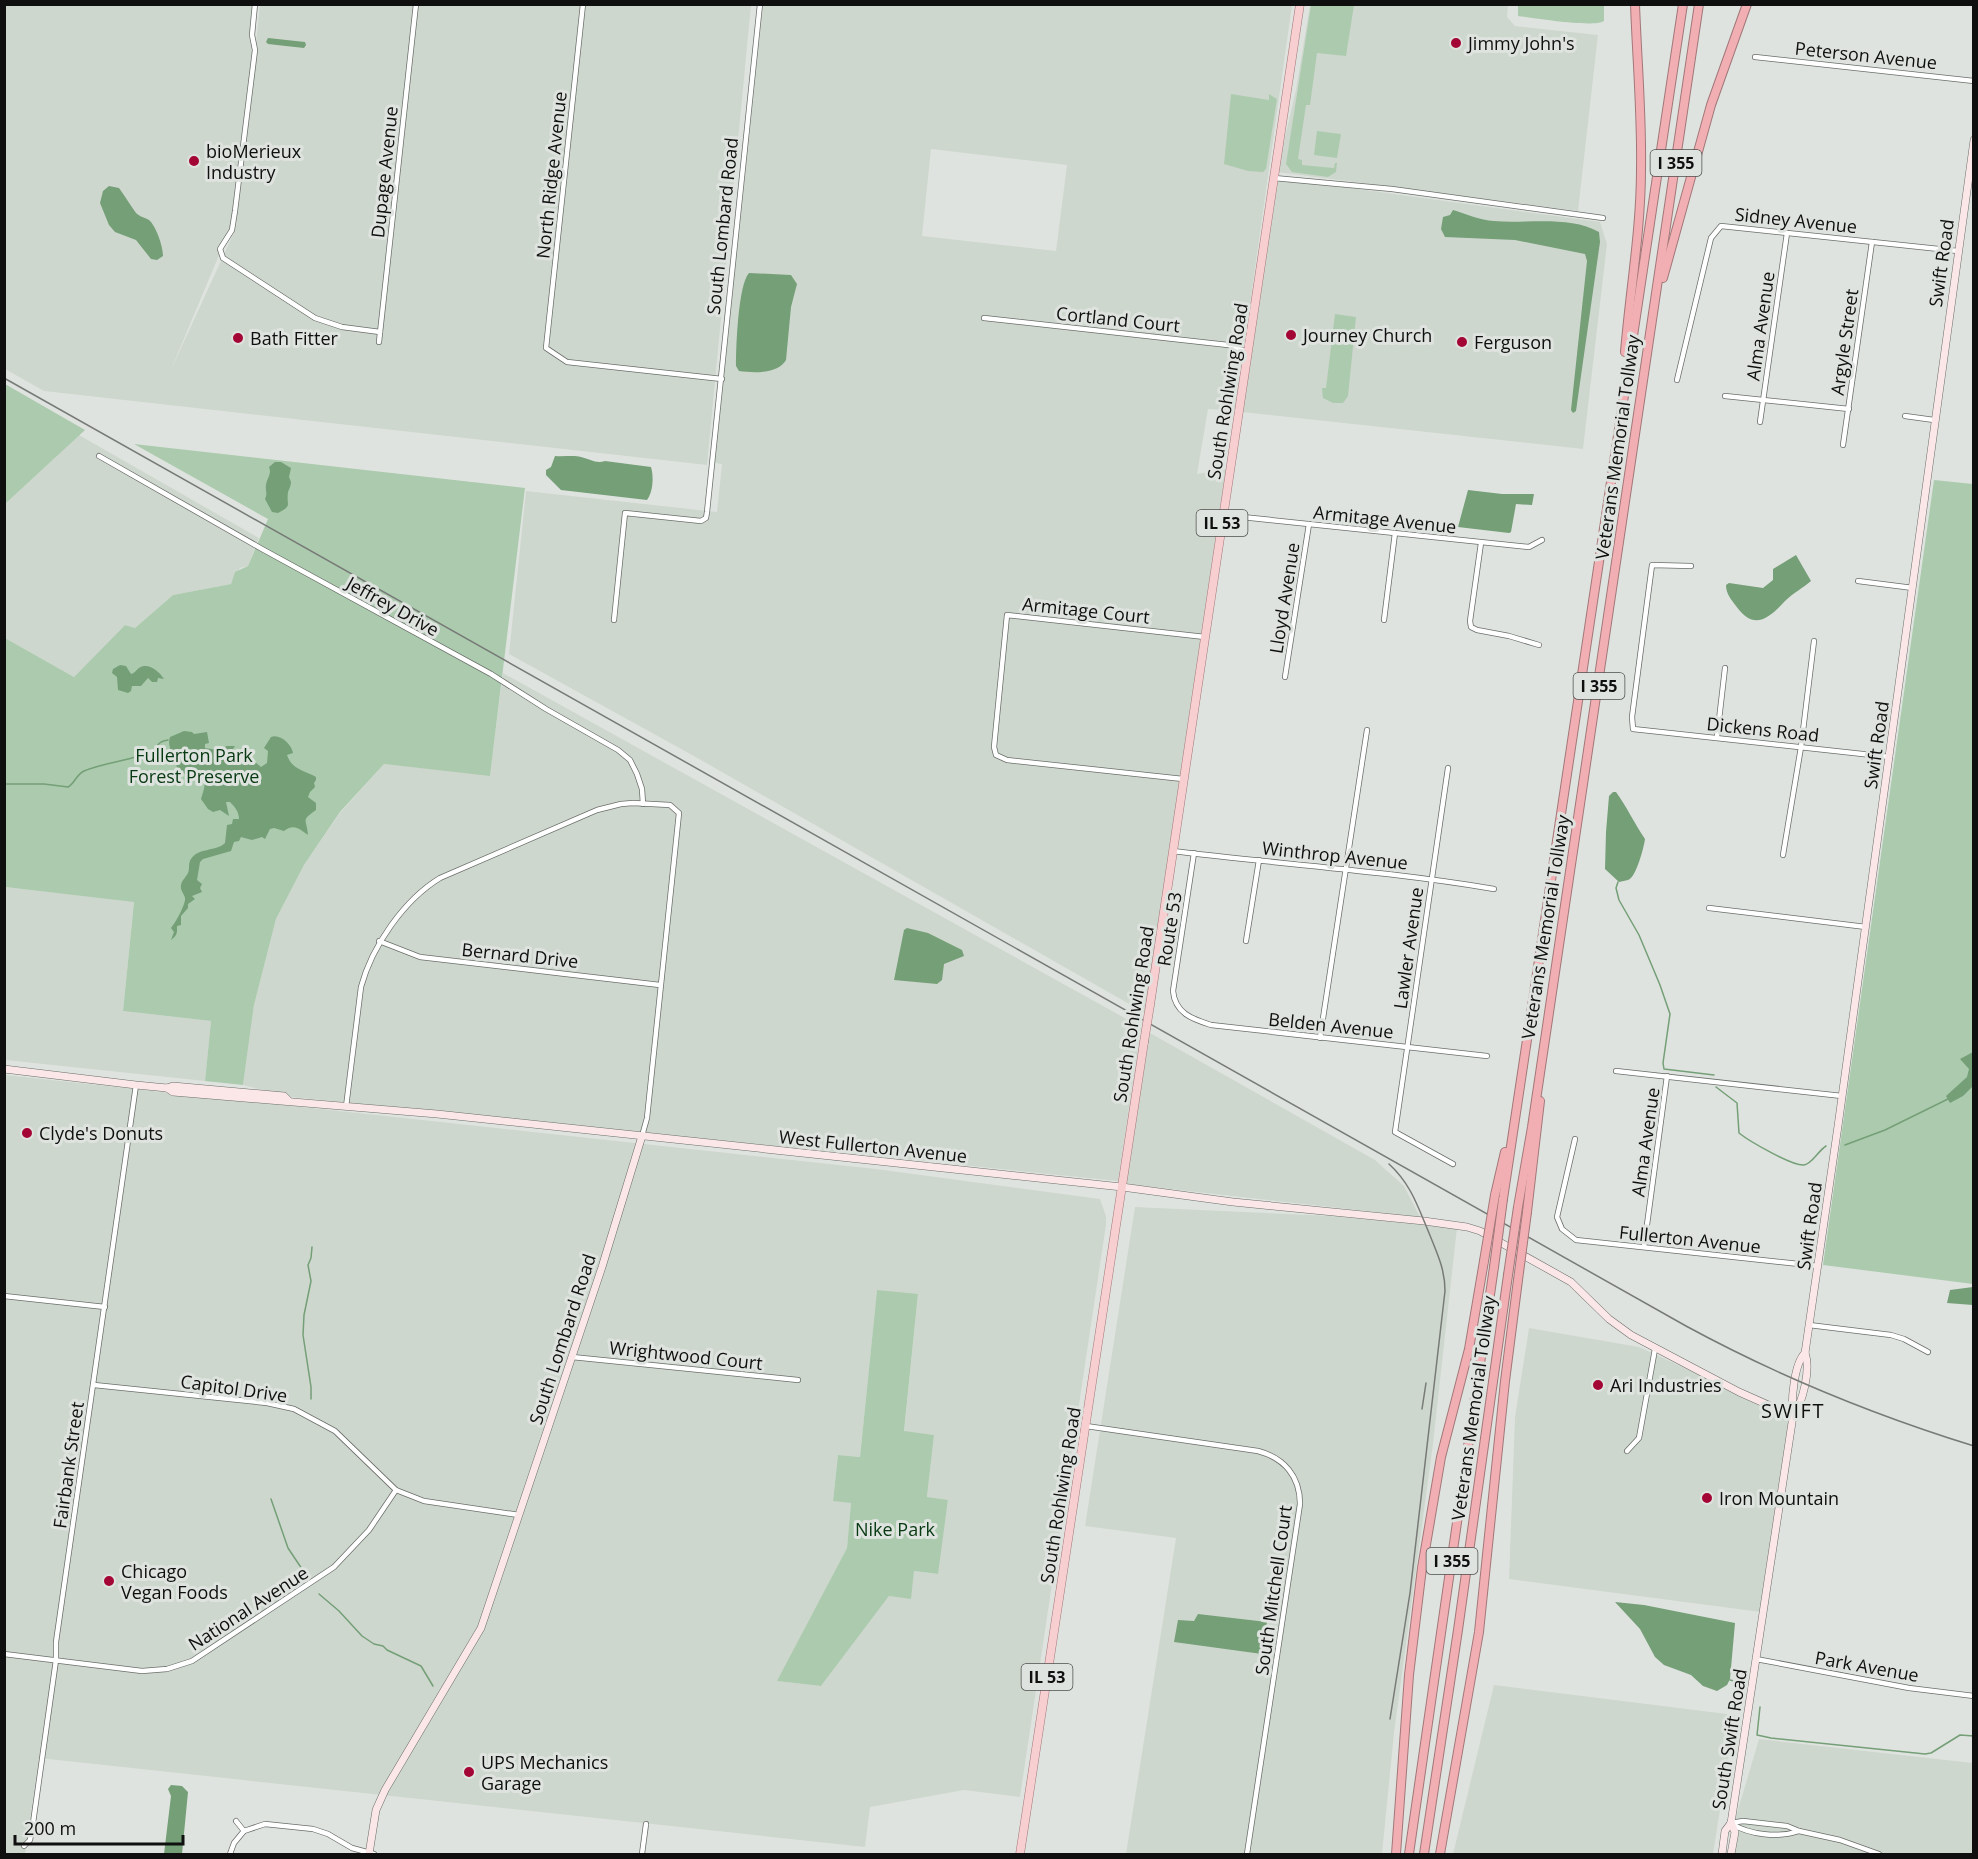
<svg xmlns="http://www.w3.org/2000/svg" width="1978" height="1859" viewBox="0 0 1978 1859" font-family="'Open Sans',sans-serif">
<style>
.built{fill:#ced7ce;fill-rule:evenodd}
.green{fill:#accbae}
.water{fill:#749f77}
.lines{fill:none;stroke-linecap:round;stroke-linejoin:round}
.stream{stroke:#749f77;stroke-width:1.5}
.street-casing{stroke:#6a6e6a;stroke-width:6}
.secondary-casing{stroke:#6a6e6a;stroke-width:8}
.primary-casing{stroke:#a27779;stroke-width:9}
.highway-casing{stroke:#a27779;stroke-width:10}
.street{stroke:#fff;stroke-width:4.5}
.secondary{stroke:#fbe7e8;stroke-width:7}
.primary{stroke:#f7cfd1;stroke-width:8}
.highway{stroke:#f2afb3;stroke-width:8}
.rail{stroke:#777a77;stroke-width:1.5}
.primary-bridge-casing{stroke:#a27779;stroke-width:9;stroke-linecap:butt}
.highway-bridge-casing{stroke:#a27779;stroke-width:10;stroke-linecap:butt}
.primary-bridge{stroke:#f7cfd1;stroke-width:8}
.highway-bridge{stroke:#f2afb3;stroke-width:8}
.poi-dot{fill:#a30535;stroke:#dfe3df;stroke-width:2}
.labels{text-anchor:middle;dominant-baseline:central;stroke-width:6;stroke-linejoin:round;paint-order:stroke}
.shield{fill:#dfe3df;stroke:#4d4f4d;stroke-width:1.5}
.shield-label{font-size:16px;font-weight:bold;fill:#0e0f0e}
.poi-label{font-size:18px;fill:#0e0f0e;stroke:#dfe3df;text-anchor:start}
.street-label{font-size:18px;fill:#0e0f0e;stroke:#dfe3df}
.park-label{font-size:18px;fill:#063911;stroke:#dfe3df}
.neighbourhood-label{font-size:20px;letter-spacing:1.5px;fill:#0e0f0e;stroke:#dfe3df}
</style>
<rect width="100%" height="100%" fill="#dfe3df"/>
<!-- built -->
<g class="built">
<polygon points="5,5 253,5 249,36 253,52 230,229 170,372 236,228 260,5 751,5 707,465 44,391 5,369"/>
<path d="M763 5H1292L1235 411 1208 409 1197 474 1226 469 1145 1013 692 755 509 654 526 491 717 512 722 464 715 463ZM931 149 1067 165 1056 251 922 236Z"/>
<polygon points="1310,5 1508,5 1507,17 1515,26 1598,35 1578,211 1277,172 1296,90"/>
<polygon points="1277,178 1600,222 1607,244 1583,449 1242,412"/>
<polygon points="79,435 259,538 248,566 240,568 231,584 173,595 135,628 125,625 74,677 5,638 5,504"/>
<polygon points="503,673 1141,1027 1118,1181 292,1097 243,1085 254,1005 276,919 304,865 340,813 384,764 490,775"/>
<polygon points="5,887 134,901 123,1011 211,1021 205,1081 5,1060"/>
<polygon points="1150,1033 1375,1160 1404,1186 1420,1217 1126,1184"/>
<path d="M5 1075 876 1169 1100 1199 1106 1216V1225L1020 1797 964 1790 870 1807 865 1847 39 1758 25 1854H5ZM877 1290 918 1295 904 1432 934 1435 927 1498 948 1501 937 1574 914 1571 889 1596 821 1686 778 1681 847 1548 851 1503 833 1500 838 1455 860 1457Z"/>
<polygon points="1135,1207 1330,1216 1457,1228 1433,1444 1394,1733 1382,1854 1126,1854 1176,1538 1085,1526"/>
<polygon points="1529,1328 1639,1347 1791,1417 1761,1612 1509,1579 1515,1417"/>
<polygon points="1494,1685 1735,1715 1713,1854 1453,1854"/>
<polygon points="1759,1739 1973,1763 1973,1854 1729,1854 1735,1820"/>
</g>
<!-- green -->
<g class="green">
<polygon points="1311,5 1354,5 1346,56 1317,53 1310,105 1306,105 1298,159 1302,160 1302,165 1334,168 1335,163 1337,163 1336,172 1328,177 1292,172 1286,164"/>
<path d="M1518 5H1604V21C1593 28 1535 18 1518 16Z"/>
<polygon points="1231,94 1269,100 1269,94 1277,99 1266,169 1263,172 1248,171 1224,164"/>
<polygon points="1317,131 1341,134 1337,158 1314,155"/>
<polygon points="1335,314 1356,317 1348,396 1343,403 1333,403 1323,398 1322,388 1326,388"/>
<polygon points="5,384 85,430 5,504"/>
<polygon points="134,444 525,488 490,776 384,764 340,812 304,865 276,919 254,1005 243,1085 205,1081 211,1021 123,1011 134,902 5,887 5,638 74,677 125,625 135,628 173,595 231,584 235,572 248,566 268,519"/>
<polygon points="1934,480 1973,484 1973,1284 1823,1265"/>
<polygon points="877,1290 918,1294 904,1431 934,1435 927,1497 948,1500 938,1574 914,1571 911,1599 889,1596 821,1686 777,1681 847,1548 851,1503 833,1501 838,1455 860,1457"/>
</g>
<!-- water -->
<g class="water">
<polygon points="268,38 305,42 306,45 304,48 268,44 266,42"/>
<path d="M109 186 119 188C125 196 130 205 136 213 140 217 144 217 149 220 156 226 163 246 163 256L157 260 151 259 136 240 115 232 109 225 100 203 103 191Z"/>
<path d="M1453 210C1466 214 1480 220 1494 221 1527 224 1569 215 1599 232L1600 242 1576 411 1573 413 1571 410 1587 261 1585 254 1515 240 1445 237 1441 229 1443 217 1450 215Z"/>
<path d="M749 273 791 275 797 284 791 307 786 360C778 374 754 373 739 371L736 366C736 348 738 285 749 273Z"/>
<path d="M555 456C563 457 574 455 581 457 590 459 596 464 605 461L651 467C654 477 653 492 647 500L561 490 546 475V470L551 467Z"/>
<path d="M275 462H281L291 468 289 477 291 482C291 486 289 489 288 492 286 506 293 505 278 513L272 512 265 499C268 493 265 491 266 485 267 478 272 474 269 467Z"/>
<polygon points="1468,490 1502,494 1534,494 1532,505 1516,504 1511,532 1509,533 1458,527"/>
<path d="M1796 555 1811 581C1803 588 1793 593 1785 601 1768 619 1754 631 1736 606 1731 599 1726 594 1726 585L1729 583 1763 588 1773 580V569Z"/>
<path d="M120 665 126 666 131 674C135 673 136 670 139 668 148 662 159 671 164 679L158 678 157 682H152L148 678 141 686H132L131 691 128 693 118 690 117 677 112 673 113 669Z"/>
<path d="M184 731 192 732 194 734 207 732 209 743 205 744V748L223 751 226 746H235L233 749 234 757 248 756 261 767 267 763 268 751 264 748 271 737C279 733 292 744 293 753L287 755C292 770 304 770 316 777V780L314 783 315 787 310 792 308 797 316 803V810C300 821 307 819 308 835 300 830 295 823 284 831L274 828 270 829 265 839 262 837 252 840 241 837 239 841 234 842 231 851 203 859 200 862 197 880 202 884 200 888 202 892 192 896 195 899 188 904V908L181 916V925L177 926C177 932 178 935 171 940L174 932 171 928C175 924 186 904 185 898 184 893 180 891 181 885 182 880 186 877 188 873 190 868 188 863 191 859 199 847 216 852 225 843L227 825 232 824 233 819H239C239 812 235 807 230 802H226L229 816 220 810 213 812 208 809 201 799C204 788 209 780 197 774L187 775 177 770C177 758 166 749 170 737Z"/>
<path d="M1613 792H1616C1627 807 1634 823 1645 839 1644 847 1636 878 1628 880 1625 881 1622 881 1619 882L1605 869 1606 832 1609 796Z"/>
<polygon points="907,928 928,933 962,950 964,956 944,964 942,980 937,984 894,980 904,930"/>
<polygon points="1973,1052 1973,1086 1963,1096 1950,1103 1946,1096 1967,1077 1969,1069 1960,1059"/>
<polygon points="1973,1287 1973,1305 1947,1303 1950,1290"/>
<polygon points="1615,1602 1644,1605 1735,1623 1730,1679 1727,1685 1717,1691 1703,1686 1691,1675 1664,1665 1655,1657 1640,1629"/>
<polygon points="1198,1614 1267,1622 1262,1654 1174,1642 1178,1620 1194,1621"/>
<polygon points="171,1785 182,1786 188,1792 182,1854 164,1854 171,1796 168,1789"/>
</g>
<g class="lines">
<!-- stream -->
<g class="stream">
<path d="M4 784H44L68 787C75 783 76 775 84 771 103 763 123 762 141 755 144 754 148 754 150 753 159 748 155 742 168 740"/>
<polyline points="1618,882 1616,888 1619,900 1639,935 1660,985 1670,1014 1663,1063 1664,1069 1714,1075"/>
<path d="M1716 1087 1737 1103 1739 1133C1749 1141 1792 1166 1804 1165 1812 1164 1818 1151 1826 1146"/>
<polyline points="1845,1145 1885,1130 1948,1099"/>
<polyline points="311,1399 311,1387 303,1335 304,1315 311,1281 308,1265 311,1258 312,1247"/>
<polyline points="271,1499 288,1548 304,1572"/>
<polyline points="319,1594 339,1611 362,1636 374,1644 383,1646 387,1650 421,1666 433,1686"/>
<polyline points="1730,1680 1734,1681"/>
<polyline points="1760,1707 1757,1735 1771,1738 1925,1754 1931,1753 1960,1735 1974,1736"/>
</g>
<defs>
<g id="street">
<polyline points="255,4 252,35 255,50 235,211 232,230 220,249 223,258 315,318 342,327 380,332"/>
<polyline points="583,4 546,348 567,362 722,379"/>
<polyline points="1755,57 1974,81"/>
<polyline points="1274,178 1392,189 1603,218"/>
<polyline points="984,318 1228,345 1248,352"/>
<polyline points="379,342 416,4"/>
<polyline points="1677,380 1711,238 1721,226 1958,251"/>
<polyline points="1725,396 1849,409"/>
<polyline points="1905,416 1934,420"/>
<polyline points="1760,422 1787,233"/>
<polyline points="1843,445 1872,242"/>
<polyline points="99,456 262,549 491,674 546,709 618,750 630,760 637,774 642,789 643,804"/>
<polyline points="1223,515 1529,547 1542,540"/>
<polyline points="1481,543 1470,621 1471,627 1477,630 1509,636 1539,645"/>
<polyline points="1691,566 1652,565 1632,717 1633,729 1890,757"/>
<polyline points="1858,581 1913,588"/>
<polyline points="614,620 625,513 701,521 706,518 707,512 760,4"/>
<polyline points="1384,620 1395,533"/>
<polyline points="1285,677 1309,524"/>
<polyline points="1717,737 1725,668"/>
<polyline points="1448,768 1395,1132 1453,1164"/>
<polyline points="1183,779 1007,760 996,755 994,747 1007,615 1205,637"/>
<path d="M1172 851C1280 864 1387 871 1494 889"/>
<path d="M1194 853 1173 991C1175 1013 1192 1019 1211 1025L1487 1056"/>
<polyline points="1783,855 1801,747 1814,641"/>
<polyline points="1709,908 1866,927"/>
<polyline points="379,941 420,957 660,985"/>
<polyline points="1246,941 1259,860"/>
<polyline points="1320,1038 1367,730"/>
<polyline points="1616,1071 1842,1096"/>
<path d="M346 1107 361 987C372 946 404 900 440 878L597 810 621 804 633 803 670 805 679 813 647 1118 642 1136"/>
<polyline points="1575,1139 1557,1217 1562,1229 1576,1240 1818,1266"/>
<polyline points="1644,1247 1667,1076"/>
<polyline points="4,1296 105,1307"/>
<polyline points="1809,1325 1891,1335 1904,1339 1928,1352"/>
<polyline points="572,1357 798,1380"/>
<polyline points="94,1385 267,1403 294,1409 335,1431 396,1490 424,1501 519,1515"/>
<path d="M1086 1426 1258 1451C1284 1458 1300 1476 1300 1504L1247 1854"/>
<polyline points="1627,1451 1639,1438 1655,1349"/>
<polyline points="4,1654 142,1671 167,1669 192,1661 334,1567 369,1530 396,1490"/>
<polyline points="1756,1659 1909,1688 1974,1696"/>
<polyline points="1731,1823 1743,1821 1787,1826 1799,1831 1840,1840 1879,1854"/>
<path d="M1732 1824C1750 1835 1779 1838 1799 1831"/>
<polyline points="244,1831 265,1824 313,1829 328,1834 352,1848 374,1854"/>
<polyline points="24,1846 30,1840 32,1830 56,1660 56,1642 136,1085"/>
<polyline points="230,1854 234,1843 244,1831 236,1821"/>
<polyline points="642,1854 646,1824"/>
</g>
<g id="secondary">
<polyline points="4,1069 136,1085 167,1088 173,1086 284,1096 288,1100"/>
<polyline points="167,1088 173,1092 437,1114 1122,1187 1233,1202 1424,1221 1467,1227 1480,1231 1571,1282 1609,1319 1631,1335 1739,1392 1793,1416"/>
<path d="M1793 1416C1803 1402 1811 1369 1805 1353L1838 1126 1974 140"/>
<polyline points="1731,1823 1735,1832 1731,1854"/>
<polyline points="369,1854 376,1810 385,1790 481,1628 602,1267 642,1136"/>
<path d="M1722 1854 1725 1831 1731 1823 1793 1416C1791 1400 1794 1364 1805 1353"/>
</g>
<g id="primary">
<polyline points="1150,1005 1300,4"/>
<polyline points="1020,1854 1144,1042"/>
</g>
<g id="highway">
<polyline points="1663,278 1711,105 1747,4"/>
<path d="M1625 352C1630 291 1641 230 1641 169 1642 114 1637 60 1635 4"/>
<polyline points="1495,1195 1505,1152"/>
<polyline points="1503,1199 1683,4"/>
<polyline points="1518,1207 1532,1127 1699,4"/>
<polyline points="1527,1212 1540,1101"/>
<polyline points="1396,1854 1409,1675 1422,1568 1441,1457 1469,1349 1484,1261"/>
<polyline points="1409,1854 1494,1267"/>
<polyline points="1424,1854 1458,1630 1508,1275"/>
<polyline points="1440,1854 1479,1632 1505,1381 1518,1280"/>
</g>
</defs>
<!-- street casing -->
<use href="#street" class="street-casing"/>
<!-- secondary casing -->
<use href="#secondary" class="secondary-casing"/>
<!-- primary casing -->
<use href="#primary" class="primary-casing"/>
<!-- highway casing -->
<use href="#highway" class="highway-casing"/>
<!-- street -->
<use href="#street" class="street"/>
<!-- secondary -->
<use href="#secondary" class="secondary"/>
<!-- primary -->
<use href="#primary" class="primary"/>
<!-- highway -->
<use href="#highway" class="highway"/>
<!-- rail -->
<g class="rail">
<path d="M4 378 1686 1326C1778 1376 1874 1415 1974 1446"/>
<path d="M1389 1164C1411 1184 1418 1207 1429 1233 1437 1253 1445 1269 1445 1291L1410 1593 1390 1719"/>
<polyline points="1422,1409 1426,1383"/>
</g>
<defs>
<polyline id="primary-bridge" points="1144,1042 1150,1005"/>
<g id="highway-bridge">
<polyline points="1484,1261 1495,1195"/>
<polyline points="1494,1267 1503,1199"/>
<polyline points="1508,1275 1518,1207"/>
<polyline points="1518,1280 1527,1212"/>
</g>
</defs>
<!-- primary-bridge casing -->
<use href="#primary-bridge" class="primary-bridge-casing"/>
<!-- highway-bridge casing -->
<use href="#highway-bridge" class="highway-bridge-casing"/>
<!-- primary-bridge -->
<use href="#primary-bridge" class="primary-bridge"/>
<!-- highway-bridge -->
<use href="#highway-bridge" class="highway-bridge"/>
</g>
<!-- markers -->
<g class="poi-dot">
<circle cx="1456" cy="43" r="6"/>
<circle cx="194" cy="161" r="6"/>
<circle cx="1291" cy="335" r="6"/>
<circle cx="238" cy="338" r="6"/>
<circle cx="1462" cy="342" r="6"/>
<circle cx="27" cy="1133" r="6"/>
<circle cx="1598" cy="1385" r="6"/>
<circle cx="1707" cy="1498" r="6"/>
<circle cx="109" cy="1581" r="6"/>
<circle cx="469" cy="1772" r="6"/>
</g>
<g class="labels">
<!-- shield labels -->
<g class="shield">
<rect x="1650.5" y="150" width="51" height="26" rx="4.5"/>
<rect x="1196.5" y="510" width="51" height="26" rx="4.5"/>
<rect x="1573.5" y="673" width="51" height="26" rx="4.5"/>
<rect x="1426.5" y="1548" width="51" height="26" rx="4.5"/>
<rect x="1021.5" y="1664" width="51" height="26" rx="4.5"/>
</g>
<g class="shield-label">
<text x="1676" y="163">I 355</text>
<text x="1222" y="523">IL 53</text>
<text x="1599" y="686">I 355</text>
<text x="1452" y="1561">I 355</text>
<text x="1047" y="1677">IL 53</text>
</g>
<!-- poi labels -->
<g class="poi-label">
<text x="1468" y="43">Jimmy John's</text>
<text x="206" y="151">bioMerieux<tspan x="206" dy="21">Industry</tspan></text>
<text x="1303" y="335">Journey Church</text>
<text x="250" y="338">Bath Fitter</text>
<text x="1474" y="342">Ferguson</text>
<text x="39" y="1133">Clyde's Donuts</text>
<text x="1610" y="1385">Ari Industries</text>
<text x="1719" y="1498">Iron Mountain</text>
<text x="121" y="1571">Chicago<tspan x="121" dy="21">Vegan Foods</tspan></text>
<text x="481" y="1762">UPS Mechanics<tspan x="481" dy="21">Garage</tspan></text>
</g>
<!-- street labels -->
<g class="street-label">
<text transform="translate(1866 55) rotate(6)">Peterson Avenue</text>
<text transform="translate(384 172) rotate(-84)">Dupage Avenue</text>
<text transform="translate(551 175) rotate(-84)">North Ridge Avenue</text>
<text transform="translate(1796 220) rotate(6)">Sidney Avenue</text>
<text transform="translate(722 226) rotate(-84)">South Lombard Road</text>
<text transform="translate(1941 263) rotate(-82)">Swift Road</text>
<text transform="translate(1118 319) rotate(6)">Cortland Court</text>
<text transform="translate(1760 326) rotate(-82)">Alma Avenue</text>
<text transform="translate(1844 342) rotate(-82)">Argyle Street</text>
<text transform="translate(1227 391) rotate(-81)">South Rohlwing Road</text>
<text transform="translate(1617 447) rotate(-82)">Veterans Memorial Tollway</text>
<text transform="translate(1385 519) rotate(6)">Armitage Avenue</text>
<text transform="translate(1284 598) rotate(-81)">Lloyd Avenue</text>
<text transform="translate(393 606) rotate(29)">Jeffrey Drive</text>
<text transform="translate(1086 610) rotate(6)">Armitage Court</text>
<text transform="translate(1763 729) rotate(6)">Dickens Road</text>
<text transform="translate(1876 745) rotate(-82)">Swift Road</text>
<text transform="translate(1335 855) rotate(6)">Winthrop Avenue</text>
<text transform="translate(1545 927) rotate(-81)">Veterans Memorial Tollway</text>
<text transform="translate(1169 929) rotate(-81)">Route 53</text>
<text transform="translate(1408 948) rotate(-82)">Lawler Avenue</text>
<text transform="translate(520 955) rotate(6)">Bernard Drive</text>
<text transform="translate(1133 1014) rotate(-81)">South Rohlwing Road</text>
<text transform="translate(1331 1025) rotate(6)">Belden Avenue</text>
<text transform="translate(1645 1142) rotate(-82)">Alma Avenue</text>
<text transform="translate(873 1146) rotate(6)">West Fullerton Avenue</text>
<text transform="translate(1809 1226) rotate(-82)">Swift Road</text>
<text transform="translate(1690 1239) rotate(6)">Fullerton Avenue</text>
<text transform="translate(562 1339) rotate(-72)">South Lombard Road</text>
<text transform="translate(686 1355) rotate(6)">Wrightwood Court</text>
<text transform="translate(234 1388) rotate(8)">Capitol Drive</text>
<text transform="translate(1473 1408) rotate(-82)">Veterans Memorial Tollway</text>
<text transform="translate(68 1465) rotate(-82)">Fairbank Street</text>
<text transform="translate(1060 1495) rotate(-81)">South Rohlwing Road</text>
<text transform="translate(1273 1590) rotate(-82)">South Mitchell Court</text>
<text transform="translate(248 1608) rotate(-33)">National Avenue</text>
<text transform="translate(1867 1666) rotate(10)">Park Avenue</text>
<text transform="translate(1729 1739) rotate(-81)">South Swift Road</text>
</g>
<!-- park labels -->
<g class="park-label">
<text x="194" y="755">Fullerton Park<tspan x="194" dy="21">Forest Preserve</tspan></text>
<text x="895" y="1529">Nike Park</text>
</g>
<!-- neighbourhood labels -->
<g class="neighbourhood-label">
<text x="1793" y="1410">SWIFT</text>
</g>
</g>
<!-- border -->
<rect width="1978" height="1859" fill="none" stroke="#0e0f0e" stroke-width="12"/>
<!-- scale -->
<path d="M15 1835v9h168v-9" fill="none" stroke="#0e0f0e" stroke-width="3"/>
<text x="24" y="1835" font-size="18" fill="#0e0f0e" stroke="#dfe3df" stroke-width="4.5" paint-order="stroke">200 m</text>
</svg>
